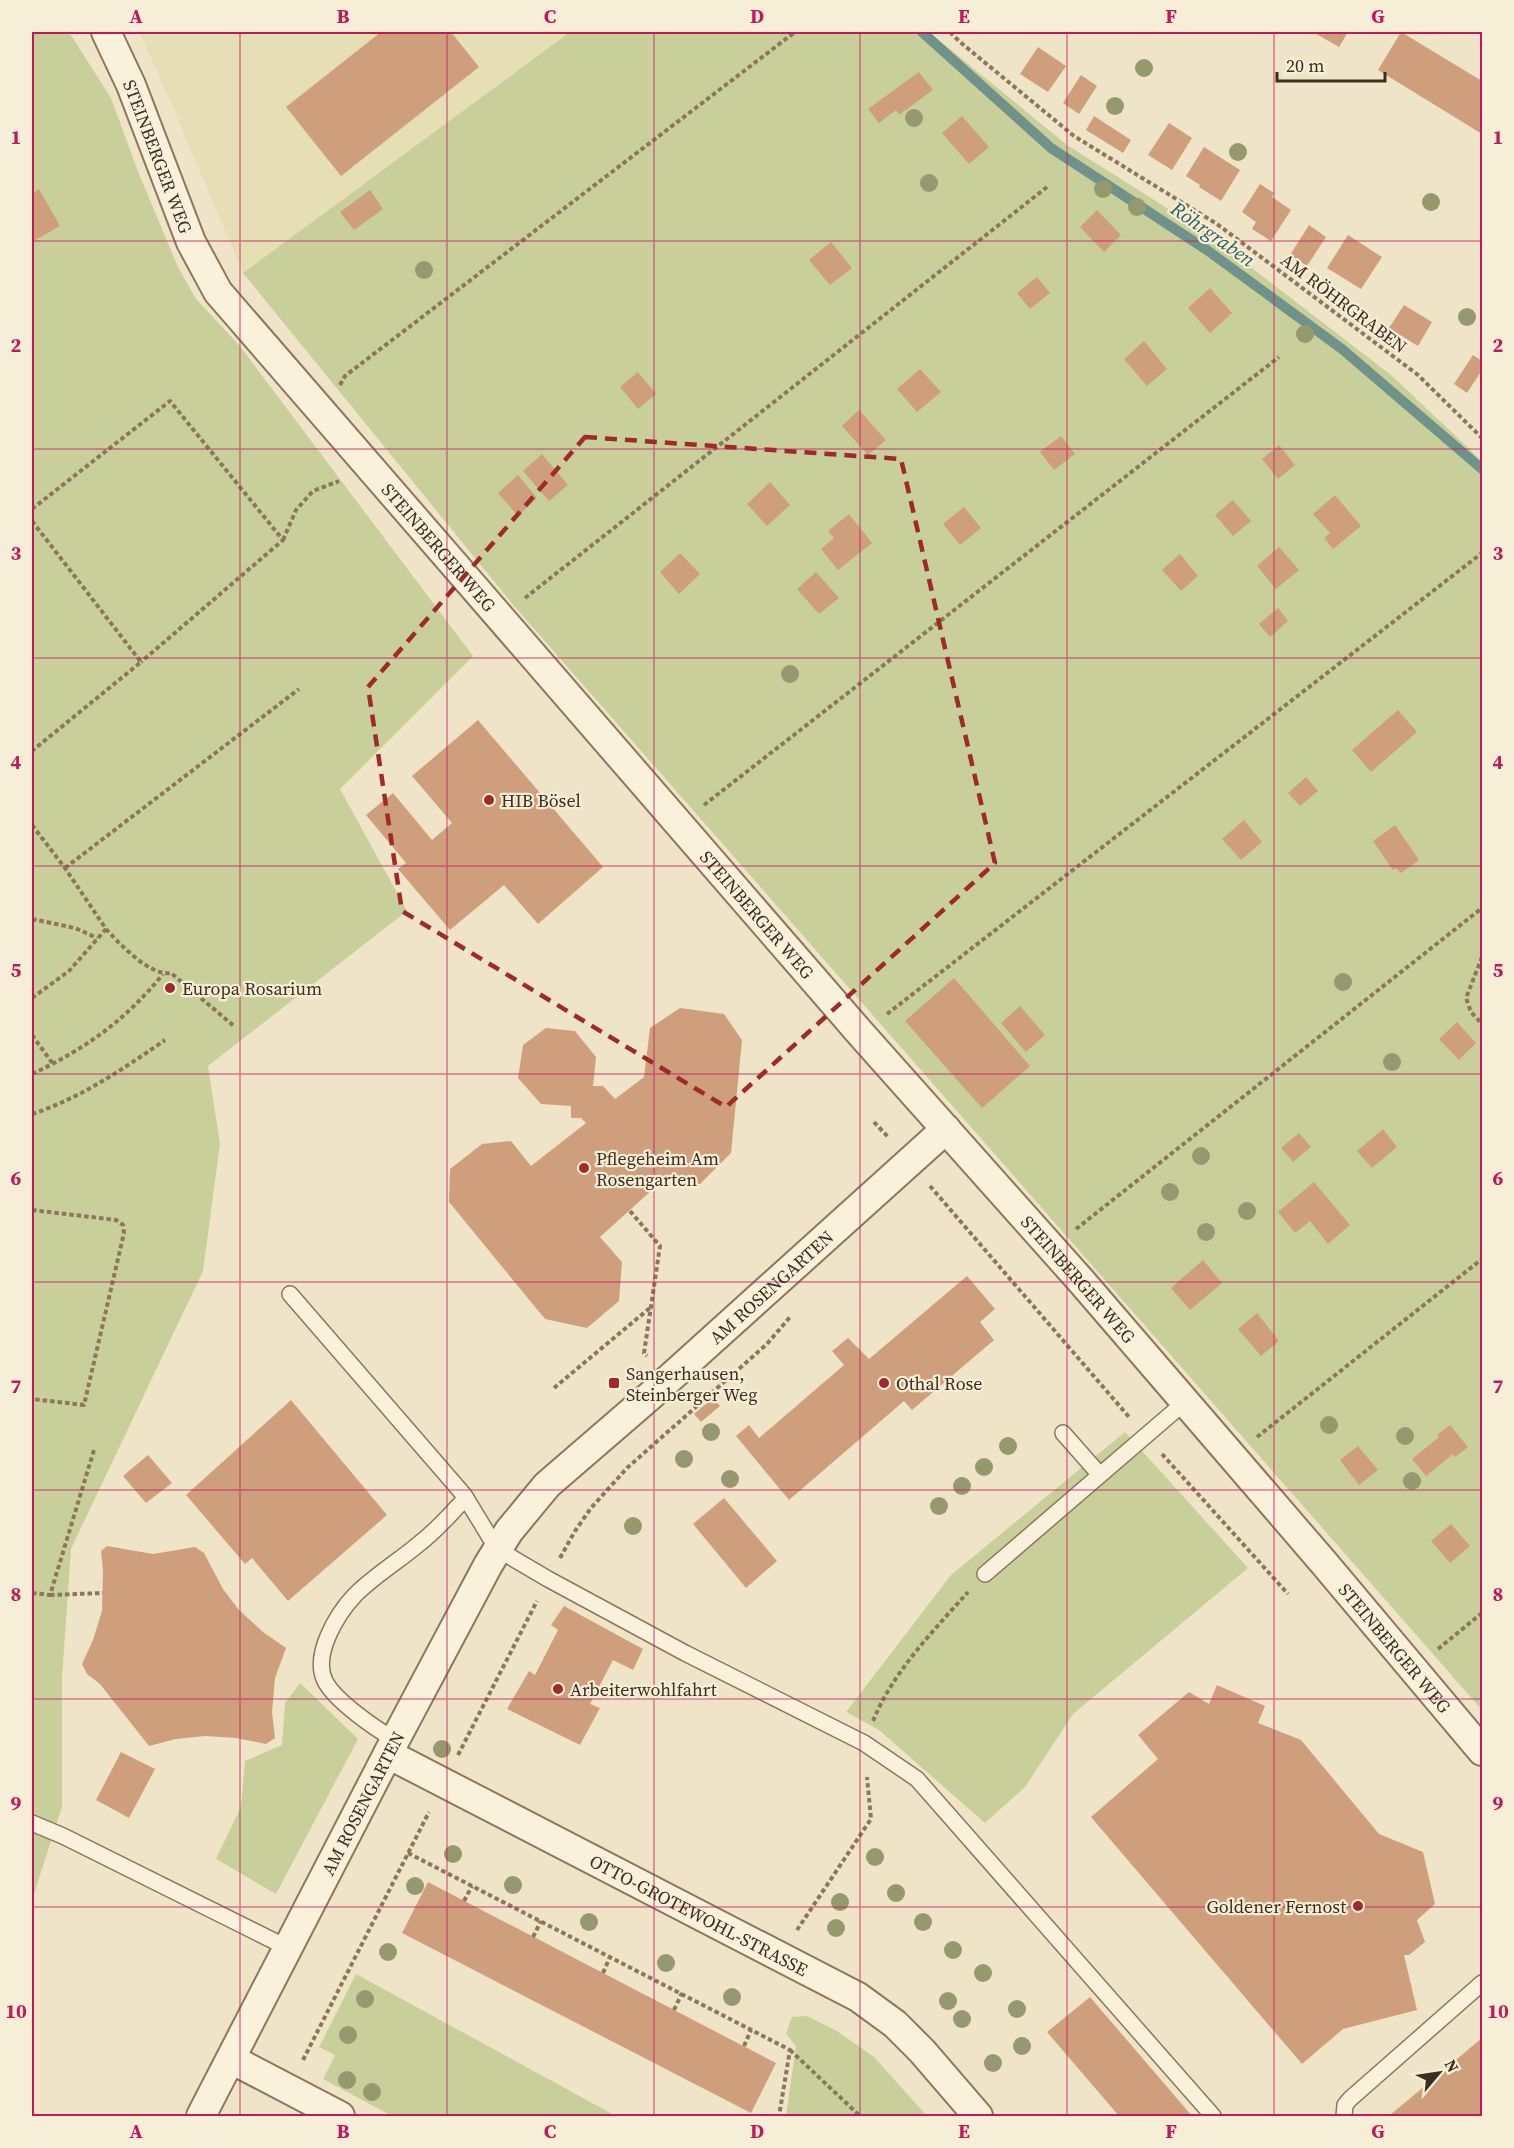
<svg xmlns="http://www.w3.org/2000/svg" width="1514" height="2148" viewBox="0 0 1514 2148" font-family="'Source Serif 4',serif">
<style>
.farmland{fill:#e6deb5}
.green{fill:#c9cf9b}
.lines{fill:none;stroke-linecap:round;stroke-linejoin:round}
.stream{stroke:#6f938a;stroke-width:10}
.building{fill:#cf9f7d}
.lane-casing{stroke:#8d765c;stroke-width:18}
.street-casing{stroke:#8d765c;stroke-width:32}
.path{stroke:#8d765c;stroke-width:4;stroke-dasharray:4.5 3;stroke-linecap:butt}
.lane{stroke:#faf1dc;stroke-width:15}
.street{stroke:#faf1dc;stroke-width:28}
.tree{fill:#96986f}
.marked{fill:none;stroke:#9e2a2b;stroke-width:4.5;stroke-dasharray:12 8;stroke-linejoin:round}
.grid{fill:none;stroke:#c2185b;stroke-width:1.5;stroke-opacity:0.55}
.poi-dot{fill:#9e2a2b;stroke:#f7eed8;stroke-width:2}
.labels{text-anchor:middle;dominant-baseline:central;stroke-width:4.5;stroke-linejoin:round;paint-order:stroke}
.street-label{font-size:18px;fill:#3d2e20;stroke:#f7eed8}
.poi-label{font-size:18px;fill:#3d2e20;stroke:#f7eed8;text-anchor:start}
.water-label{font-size:20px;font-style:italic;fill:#2f5d5a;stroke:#f7eed8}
.neatline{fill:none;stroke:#c2185b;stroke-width:2}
.grid-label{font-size:20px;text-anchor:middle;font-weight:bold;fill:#c2185b}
</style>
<rect width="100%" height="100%" fill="#f0e4c8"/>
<!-- farmland -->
<polygon class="farmland" points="139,32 570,32 243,273 162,82"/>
<!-- green -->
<g class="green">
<polygon points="32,32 69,32 111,98 139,174 178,267 196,299 239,345 473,656 340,789 407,911 208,1066 220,1144 203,1271 71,1549 62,1678 62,1807 32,1900"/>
<polygon points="570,32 931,32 934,36 1067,145 1205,232 1391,375 1482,461 1482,1710 514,606 243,273"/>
<polygon points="1125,1432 1248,1568 1073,1714 1025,1787 985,1823 879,1730 846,1712 951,1575"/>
<polygon points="300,1683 358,1739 276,1894 216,1859 241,1807 245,1761 282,1745 285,1703"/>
<polygon points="356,1974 616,2116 392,2116 323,2079 335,2055 319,2047"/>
<polygon points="807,2016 837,2031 874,2057 927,2116 786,2116 796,2046 786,2034 792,2017"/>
</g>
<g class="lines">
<!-- stream -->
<polyline class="stream" points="922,32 1051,148 1207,250 1342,349 1482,469"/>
</g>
<!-- building -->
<g class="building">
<polygon points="381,32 451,32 479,67 341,176 286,107"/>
<polygon points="1313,32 1348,32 1339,47"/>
<polygon points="1401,32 1482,81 1482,134 1378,70"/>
<polygon points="1038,47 1066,66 1048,92 1020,74"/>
<polygon points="919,72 933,90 899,115 896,110 879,123 868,109"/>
<polygon points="1081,75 1097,86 1079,114 1063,103"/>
<polygon points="962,116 989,147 969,164 942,133"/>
<polygon points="1094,116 1131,140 1123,153 1086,130"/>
<polygon points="1169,123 1192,138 1172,170 1148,155"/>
<polygon points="1204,147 1240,170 1221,201 1199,187 1200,185 1186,176"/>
<polygon points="1260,184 1274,193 1272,197 1291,210 1271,241 1252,229 1256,222 1242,212"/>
<polygon points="39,189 60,226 32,242 32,193"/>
<polygon points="370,190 383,209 354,230 340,212"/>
<polygon points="1097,210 1121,235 1104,252 1080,227"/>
<polygon points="1309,225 1326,237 1307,266 1290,255"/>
<polygon points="1348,235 1382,257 1361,289 1327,268"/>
<polygon points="831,242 852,268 830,285 809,260"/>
<polygon points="1037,277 1050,293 1030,309 1017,293"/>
<polygon points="1210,288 1232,313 1210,333 1188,308"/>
<polygon points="1404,305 1432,322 1418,346 1389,328"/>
<polygon points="1144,341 1167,369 1147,386 1124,359"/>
<polygon points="1473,355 1482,361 1482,370 1467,393 1454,384"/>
<polygon points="920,369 941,392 917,412 897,389"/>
<polygon points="638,372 656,394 638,409 620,387"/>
<polygon points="859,410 886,440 868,455 842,426"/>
<polygon points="1061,436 1075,454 1054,470 1040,452"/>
<polygon points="1279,445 1295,465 1278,479 1262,459"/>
<polygon points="542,454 568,485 549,501 523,471"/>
<polygon points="518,475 537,498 518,516 498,493"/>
<polygon points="770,482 790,505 767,526 747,504"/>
<polygon points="1335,495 1361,526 1333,549 1324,538 1330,533 1313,514"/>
<polygon points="1233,500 1251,521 1233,536 1215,515"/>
<polygon points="964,507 981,528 960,545 943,524"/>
<polygon points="849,514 872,543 838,570 821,549 834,538 828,531"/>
<polygon points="1279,547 1299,570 1276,589 1257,566"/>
<polygon points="680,553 700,574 679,594 660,572"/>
<polygon points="1180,554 1198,576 1181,591 1162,570"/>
<polygon points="816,572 839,598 819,614 797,589"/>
<polygon points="1278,608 1288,621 1270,637 1259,624"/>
<polygon points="1398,710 1417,732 1371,772 1352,750"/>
<polygon points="478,720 603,867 538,924 504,885 450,930 398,869 406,863 366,815 393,793 432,840 452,823 412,776"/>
<polygon points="1306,777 1318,791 1300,806 1288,793"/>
<polygon points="1244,820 1262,842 1241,860 1222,839"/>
<polygon points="1395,825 1419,860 1401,873 1396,868 1393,870 1373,841"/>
<polygon points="954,978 1030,1066 982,1108 905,1021"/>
<polygon points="1020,1006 1045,1035 1026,1052 1001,1023"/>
<polygon points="680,1008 724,1014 742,1040 731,1153 700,1184 663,1180 600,1237 622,1262 619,1301 587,1328 545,1319 449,1202 450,1169 482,1144 511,1141 531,1166 586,1123 581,1118 571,1118 571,1106 541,1104 518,1078 523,1045 546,1028 575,1031 596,1057 593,1086 603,1086 615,1099 644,1077 650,1028"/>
<polygon points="1457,1022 1476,1043 1459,1060 1439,1039"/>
<polygon points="1383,1129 1397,1147 1372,1168 1357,1151"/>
<polygon points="1299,1133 1311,1147 1293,1162 1281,1148"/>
<polygon points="1314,1182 1350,1225 1328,1244 1310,1221 1295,1233 1278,1212"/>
<polygon points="1203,1260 1222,1283 1190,1310 1171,1288"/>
<polygon points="967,1276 995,1309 980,1322 994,1340 912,1410 904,1401 789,1500 736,1436 749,1425 759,1438 844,1365 832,1351 848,1338 869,1359"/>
<polygon points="1257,1313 1279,1341 1261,1356 1238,1329"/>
<polygon points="713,1398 720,1406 701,1422 694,1414"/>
<polygon points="291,1400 387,1515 288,1601 252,1558 245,1564 186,1495"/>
<polygon points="1450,1425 1468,1447 1455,1457 1453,1454 1426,1476 1412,1459 1439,1437 1437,1435"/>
<polygon points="1358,1446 1378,1470 1359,1485 1340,1460"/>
<polygon points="148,1455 172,1483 146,1503 123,1476"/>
<polygon points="724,1498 777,1561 746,1588 693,1524"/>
<polygon points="1451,1524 1470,1546 1450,1563 1431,1541"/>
<polygon points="107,1546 153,1554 195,1547 204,1553 223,1589 239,1610 263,1632 286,1648 275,1678 272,1712 275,1738 266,1744 236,1738 205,1736 176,1739 149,1746 100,1684 87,1674 82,1664 93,1640 102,1611 103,1571 101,1551"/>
<polygon points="564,1606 643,1649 633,1670 613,1660 590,1704 600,1708 580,1745 507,1709 529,1671 535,1675 558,1630 551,1625"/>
<polygon points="1217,1685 1265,1706 1258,1723 1301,1740 1379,1834 1423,1852 1435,1904 1417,1920 1425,1942 1409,1955 1404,1955 1417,2010 1343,2029 1302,2064 1091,1817 1158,1759 1138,1735 1189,1692 1209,1704"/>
<polygon points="121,1752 155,1769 129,1818 96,1800"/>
<polygon points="428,1882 776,2063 751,2113 402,1933"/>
<polygon points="1090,1997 1192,2116 1119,2116 1047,2032"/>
<polygon points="1482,2038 1482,2116 1389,2116"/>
</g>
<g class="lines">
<defs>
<g id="lane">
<polyline points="290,1294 464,1495 497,1549 548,1579 685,1653 864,1743 917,1779 1213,2116"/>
<polyline points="1063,1433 1100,1475"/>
<polyline points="985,1574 1185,1402"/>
<path d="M395 1740C376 1729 335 1701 325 1681 312 1655 337 1614 355 1595 375 1575 399 1561 420 1543 437 1530 451 1513 466 1498"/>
<polyline points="32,1823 63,1836 288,1948"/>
<polyline points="1344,2116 1345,2105 1350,2099 1482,1983"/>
</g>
<g id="street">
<path id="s1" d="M106 32 131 85 191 242 218 292 861 1034 1082 1282 1324 1563 1482 1751"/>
<path id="s2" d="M388 1754 858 1997 895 2024 922 2051 978 2116"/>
<polyline points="231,2059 340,2116"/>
<path id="s3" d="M201 2116 395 1740 488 1565 509 1531 547 1485 650 1396 946 1129"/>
</g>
</defs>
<!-- lane casing -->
<use href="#lane" class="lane-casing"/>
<!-- street casing -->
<use href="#street" class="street-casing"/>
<!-- path -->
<g class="path">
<polyline points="950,32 960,42 1074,136 1217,224 1418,375 1482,438"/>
<polyline points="340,385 345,376 795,32"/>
<polyline points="32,509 170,401 283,540 141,662"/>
<polyline points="32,521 141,662 32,751"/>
<polyline points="283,540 296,510 313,491 339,481"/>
<polyline points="525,598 1047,187"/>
<polyline points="704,805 1279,357"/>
<polyline points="32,825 65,868 106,929 69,971 32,998"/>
<polyline points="65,868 299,689"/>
<polyline points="32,919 75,928 97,938"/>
<path d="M106 929C120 944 149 976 171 973L234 1026"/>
<polyline points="1482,957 1466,998 1471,1012 1482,1024"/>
<polyline points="887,1014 1482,553"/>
<polyline points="32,1035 53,1064"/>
<path d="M32 1074C85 1049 125 1021 163 974"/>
<path d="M32 1114C81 1098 123 1069 165 1040"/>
<polyline points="874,1122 888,1137"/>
<polyline points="930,1186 1129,1417"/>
<polyline points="32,1210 116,1220 123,1225 124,1233 84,1405 32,1399"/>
<polyline points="630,1211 660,1246 644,1353 647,1356"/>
<polyline points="1076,1229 1482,908"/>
<polyline points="554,1388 651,1307"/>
<polyline points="1257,1437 1482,1259"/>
<polyline points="1162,1454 1288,1594"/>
<polyline points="560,1558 575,1531 591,1508 627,1468 767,1344 790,1317"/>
<polyline points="32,1593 50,1595 94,1450"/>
<polyline points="50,1595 103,1593"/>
<polyline points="1438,1649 1482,1613"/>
<path d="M873 1721C892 1673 934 1630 968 1592"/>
<polyline points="458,1755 537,1601"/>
<polyline points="408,1853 790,2050 779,2116"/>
<polyline points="464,1901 472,1886"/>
<polyline points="797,1930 871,1819 867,1777"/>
<polyline points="533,1937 541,1921"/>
<polyline points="603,1973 610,1957"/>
<polyline points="674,2010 682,1993"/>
<polyline points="744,2046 751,2030"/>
<polyline points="790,2050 860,2116"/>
<polyline points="303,2060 429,1812"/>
</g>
<!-- lane -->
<use href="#lane" class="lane"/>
<!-- street -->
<use href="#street" class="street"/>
</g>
<!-- trees -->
<g class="tree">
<circle cx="1144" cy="68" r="9"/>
<circle cx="1115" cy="106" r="9"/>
<circle cx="914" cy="118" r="9"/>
<circle cx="1238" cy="152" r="9"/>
<circle cx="929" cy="183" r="9"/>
<circle cx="1103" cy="189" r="9"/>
<circle cx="1431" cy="202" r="9"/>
<circle cx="1137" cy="207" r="9"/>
<circle cx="424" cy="270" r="9"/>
<circle cx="1467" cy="317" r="9"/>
<circle cx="1305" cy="334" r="9"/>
<circle cx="790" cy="674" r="9"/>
<circle cx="1343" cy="982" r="9"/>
<circle cx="1392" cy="1062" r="9"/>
<circle cx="1201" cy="1156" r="9"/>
<circle cx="1170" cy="1192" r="9"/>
<circle cx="1247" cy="1211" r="9"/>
<circle cx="1206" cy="1232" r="9"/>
<circle cx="1329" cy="1425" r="9"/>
<circle cx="711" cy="1432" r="9"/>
<circle cx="1405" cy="1436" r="9"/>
<circle cx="1008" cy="1446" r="9"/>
<circle cx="684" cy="1459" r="9"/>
<circle cx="984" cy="1467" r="9"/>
<circle cx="730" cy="1479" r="9"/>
<circle cx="1412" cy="1481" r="9"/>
<circle cx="962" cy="1486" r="9"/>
<circle cx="939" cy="1506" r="9"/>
<circle cx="633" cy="1526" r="9"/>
<circle cx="442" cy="1749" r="9"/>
<circle cx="453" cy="1854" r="9"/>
<circle cx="875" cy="1857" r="9"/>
<circle cx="513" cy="1885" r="9"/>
<circle cx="415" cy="1886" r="9"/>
<circle cx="896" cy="1893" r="9"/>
<circle cx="840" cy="1902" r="9"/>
<circle cx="589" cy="1922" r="9"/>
<circle cx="923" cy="1922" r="9"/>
<circle cx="836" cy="1928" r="9"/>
<circle cx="953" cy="1950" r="9"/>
<circle cx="388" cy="1952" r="9"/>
<circle cx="666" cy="1963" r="9"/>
<circle cx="983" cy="1973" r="9"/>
<circle cx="732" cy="1997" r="9"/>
<circle cx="365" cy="1999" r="9"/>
<circle cx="948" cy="2001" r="9"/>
<circle cx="1017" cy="2009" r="9"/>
<circle cx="962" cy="2019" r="9"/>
<circle cx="348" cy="2035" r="9"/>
<circle cx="1022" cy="2046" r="9"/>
<circle cx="993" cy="2063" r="9"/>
<circle cx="347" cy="2080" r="9"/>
<circle cx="372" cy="2092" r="9"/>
</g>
<!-- marked area -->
<path class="marked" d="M585 437 901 459 995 863 726 1107 402 911 368 687Z"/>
<!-- grid -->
<path class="grid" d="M240 32V2116M447 32V2116M654 32V2116M860 32V2116M1067 32V2116M1274 32V2116M32 241H1482M32 449H1482M32 658H1482M32 866H1482M32 1074H1482M32 1282H1482M32 1490H1482M32 1699H1482M32 1907H1482"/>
<!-- markers -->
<g class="poi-dot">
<circle cx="489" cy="800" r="6"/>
<circle cx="170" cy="988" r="6"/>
<circle cx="584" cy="1168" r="6"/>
<rect x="608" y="1377" width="12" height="12" rx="3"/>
<circle cx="884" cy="1383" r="6"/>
<circle cx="558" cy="1689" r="6"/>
<circle cx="1358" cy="1906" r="6"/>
</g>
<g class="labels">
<!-- street labels -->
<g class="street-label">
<text stroke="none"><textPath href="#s1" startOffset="135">STEINBERGER WEG</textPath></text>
<text transform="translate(1344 303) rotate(37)">AM RÖHRGRABEN</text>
<text stroke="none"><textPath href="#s1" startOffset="621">STEINBERGER WEG</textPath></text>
<text stroke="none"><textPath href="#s1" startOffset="1107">STEINBERGER WEG</textPath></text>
<text stroke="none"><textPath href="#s1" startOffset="1593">STEINBERGER WEG</textPath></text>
<text stroke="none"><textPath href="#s3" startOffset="1020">AM ROSENGARTEN</textPath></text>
<text stroke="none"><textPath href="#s1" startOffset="2079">STEINBERGER WEG</textPath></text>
<text stroke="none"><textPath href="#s3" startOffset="352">AM ROSENGARTEN</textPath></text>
<text stroke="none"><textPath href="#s2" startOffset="350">OTTO-GROTEWOHL-STRASSE</textPath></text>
</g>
<!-- poi labels -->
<g class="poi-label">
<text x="501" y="800">HIB Bösel</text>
<text x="182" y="988">Europa Rosarium</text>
<text x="596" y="1158">Pflegeheim Am<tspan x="596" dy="21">Rosengarten</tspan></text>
<text x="626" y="1373">Sangerhausen,<tspan x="626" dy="21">Steinberger Weg</tspan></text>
<text x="896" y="1383">Othal Rose</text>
<text x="570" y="1689">Arbeiterwohlfahrt</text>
<text x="1346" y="1906" text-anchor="end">Goldener Fernost</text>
</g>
<!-- water labels -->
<g class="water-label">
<text transform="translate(1213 234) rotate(35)">Röhrgraben</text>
</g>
</g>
<!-- border -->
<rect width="1514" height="2148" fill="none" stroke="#f7eed8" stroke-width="66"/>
<!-- north arrow -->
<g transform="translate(1439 2073) rotate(61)" stroke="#f7eed8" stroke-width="4.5" paint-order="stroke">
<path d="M0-4.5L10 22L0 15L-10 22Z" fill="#3d2e20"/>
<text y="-9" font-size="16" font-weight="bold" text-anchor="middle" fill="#3d2e20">N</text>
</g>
<!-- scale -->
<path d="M1277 72v9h108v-9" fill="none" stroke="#3d2e20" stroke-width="3"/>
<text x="1286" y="72" font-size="18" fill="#3d2e20" stroke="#f7eed8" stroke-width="4.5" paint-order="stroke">20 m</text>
<rect x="33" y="33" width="1448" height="2082" class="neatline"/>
<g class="grid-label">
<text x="136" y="23">A</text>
<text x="343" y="23">B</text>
<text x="550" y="23">C</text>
<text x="757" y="23">D</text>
<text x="964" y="23">E</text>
<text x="1171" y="23">F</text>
<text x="1378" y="23">G</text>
<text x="16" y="144">1</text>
<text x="1498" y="144">1</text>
<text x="16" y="352">2</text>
<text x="1498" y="352">2</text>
<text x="16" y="560">3</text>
<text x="1498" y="560">3</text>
<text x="16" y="769">4</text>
<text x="1498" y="769">4</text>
<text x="16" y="977">5</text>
<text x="1498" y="977">5</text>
<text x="16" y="1185">6</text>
<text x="1498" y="1185">6</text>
<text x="16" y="1393">7</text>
<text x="1498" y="1393">7</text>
<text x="16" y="1601">8</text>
<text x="1498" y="1601">8</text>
<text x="16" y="1810">9</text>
<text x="1498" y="1810">9</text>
<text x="16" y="2018">10</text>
<text x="1498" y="2018">10</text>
<text x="136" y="2138">A</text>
<text x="343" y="2138">B</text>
<text x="550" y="2138">C</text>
<text x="757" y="2138">D</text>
<text x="964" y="2138">E</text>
<text x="1171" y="2138">F</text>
<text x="1378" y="2138">G</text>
</g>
</svg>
